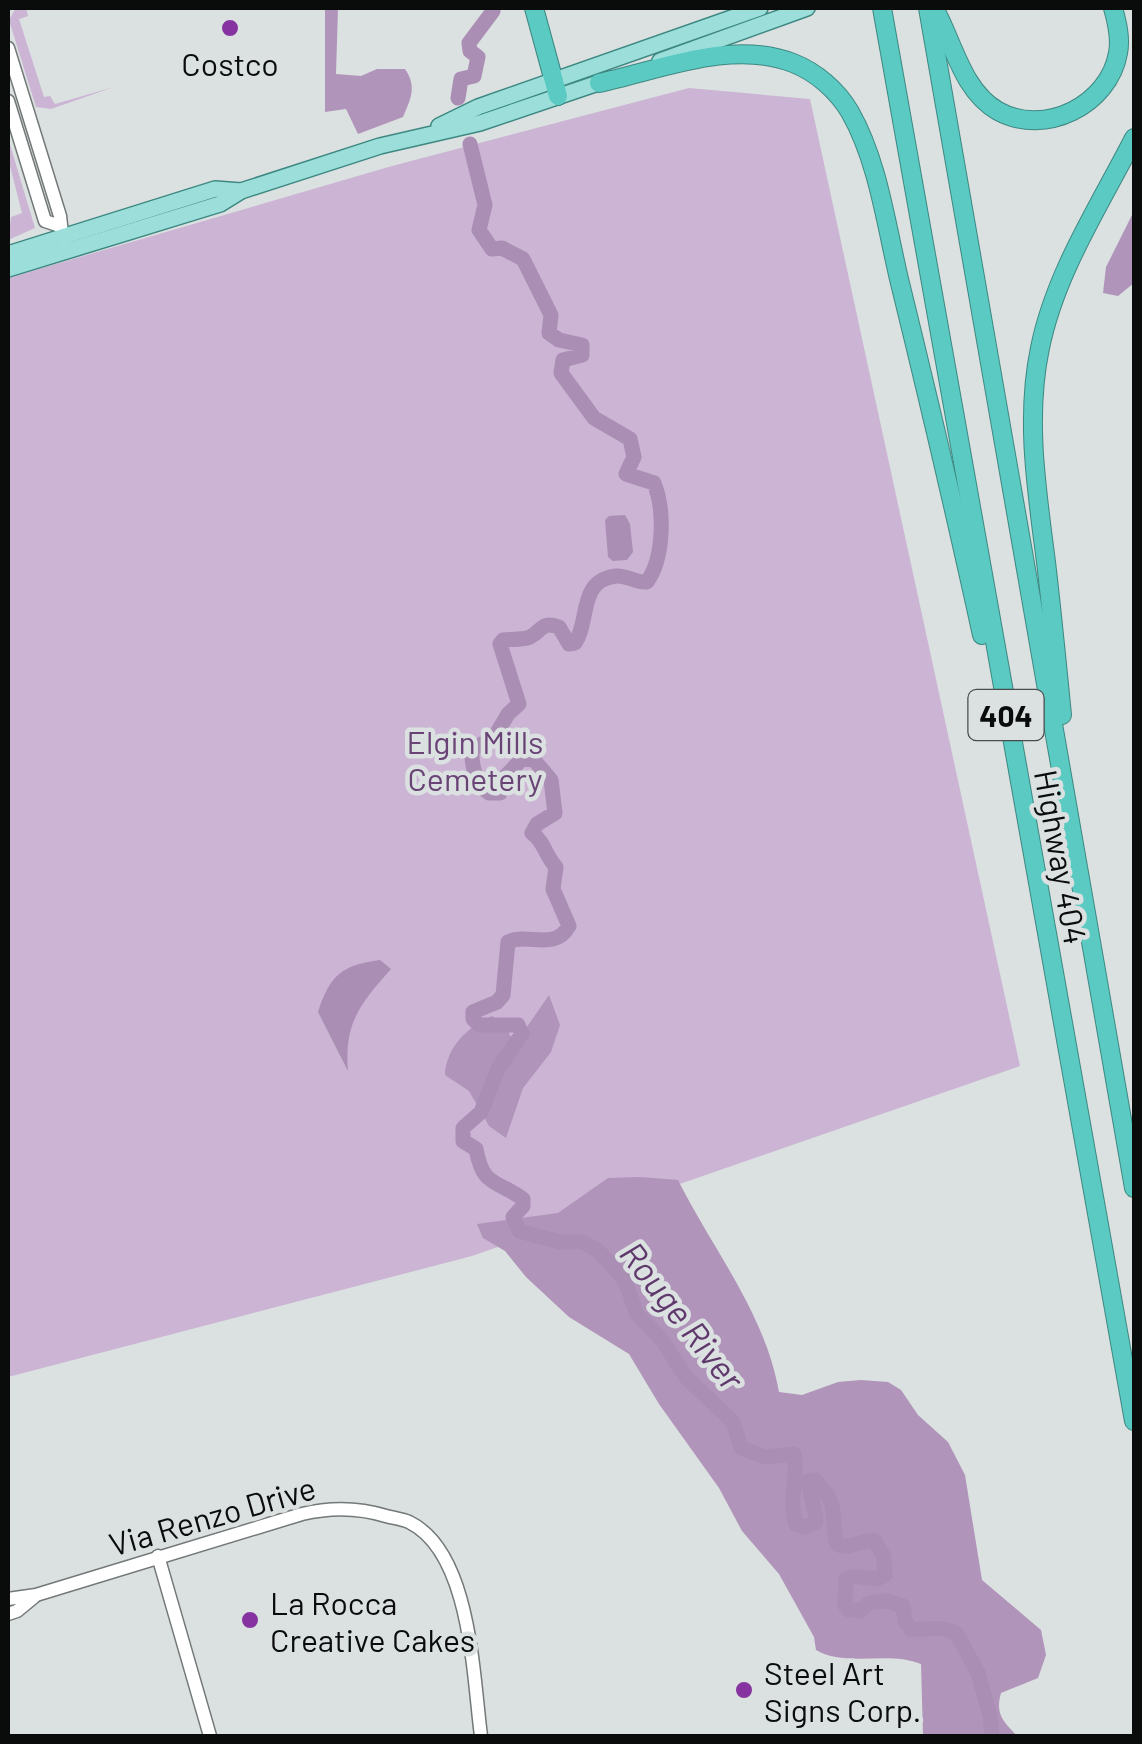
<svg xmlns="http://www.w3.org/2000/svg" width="1142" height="1744" viewBox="0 0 1142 1744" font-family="Barlow,sans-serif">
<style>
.green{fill:#cbb4d4}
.forest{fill:#b094ba}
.water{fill:#aa8eb4}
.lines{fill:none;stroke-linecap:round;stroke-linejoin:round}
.river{stroke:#aa8eb4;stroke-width:15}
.minor-casing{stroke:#737878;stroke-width:15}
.major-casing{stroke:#3e8882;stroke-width:18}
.highway-casing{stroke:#3e8882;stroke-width:20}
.minor{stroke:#fff;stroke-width:12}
.major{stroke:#9cdfda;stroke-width:15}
.highway{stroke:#5acac2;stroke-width:18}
.poi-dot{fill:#8633a1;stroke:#dbe0e0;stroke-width:4}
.labels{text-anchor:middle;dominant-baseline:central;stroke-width:9;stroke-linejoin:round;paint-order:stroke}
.shield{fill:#dbe0e0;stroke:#494c4c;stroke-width:2.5}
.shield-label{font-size:30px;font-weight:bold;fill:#0a0c0c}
.poi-label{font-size:32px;fill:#0a0c0c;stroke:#dbe0e0;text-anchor:start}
.park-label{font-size:32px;fill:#694376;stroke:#dbe0e0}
.street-label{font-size:32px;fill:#0a0c0c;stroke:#dbe0e0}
.water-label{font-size:35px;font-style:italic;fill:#5f396c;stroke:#dbe0e0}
</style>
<rect width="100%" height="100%" fill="#dbe0e0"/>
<!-- green -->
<g class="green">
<polygon points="16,8 26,8 28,16 19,19 44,97 50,96 55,104 114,87 51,109 36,107 9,20"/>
<polygon points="689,88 810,99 1020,1066 472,1256 8,1377 8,278 392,166"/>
<polygon points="8,138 35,228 8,240 11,217 22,213 8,158"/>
</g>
<!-- forest -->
<g class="forest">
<path d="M325 8H338L336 74 361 76 377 69H405C417 86 411 99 403 117L358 134 346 109 325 112Z"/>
<polygon points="1134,211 1134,283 1118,296 1103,293 1106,267"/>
<path d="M549 995 560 1025 551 1052 523 1088 506 1138 489 1126 469 1091 445 1075C446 1048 467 1027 492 1016L508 1028 510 1036 520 1037Z"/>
<path d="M640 1177 678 1180C713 1250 765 1313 779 1392L802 1395 838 1382 861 1380 888 1382 901 1390 918 1415 948 1442 965 1475 982 1580 1041 1630 1046 1655 1038 1678 1001 1693C995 1714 1003 1721 1017 1736H923L921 1664C888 1650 847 1668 816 1650L814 1637 779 1574 742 1531 719 1488 659 1404 629 1354 569 1317 526 1277 505 1251 483 1238 477 1224 558 1213 608 1178Z"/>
</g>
<!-- water -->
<g class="water">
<polygon points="625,515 630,524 633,552 627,560 613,561 608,557 605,520 609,516"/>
<path d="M380 960 391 969C360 1004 344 1023 348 1071L318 1012C330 975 342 965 380 960Z"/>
</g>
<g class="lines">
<!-- river -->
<g class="river">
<polyline points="458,98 461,79 474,76 478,57 470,51 469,43 493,11 492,8"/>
<path d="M470 144 485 205 479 230 492 249 502 248 523 259 551 315 549 333 559 340 582 345V355L563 360 561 373 594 418 630 439 634 457 626 474 654 483C665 510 664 558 647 582 635 583 628 575 616 576 578 580 590 621 575 643L569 644 559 627C541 621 543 630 530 637 523 640 511 639 503 640L500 644 519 704 508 714 494 738 472 749C471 764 476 785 489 793H500L503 779 522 759 534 760 551 780 555 813 537 824 532 833C545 842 545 856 556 867L553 889 569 926C554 952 528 932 508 942L503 995 497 1002 473 1012V1019L479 1025H518L522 1034 498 1069 481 1112 463 1128V1141L476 1149C483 1187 495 1179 523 1199V1206L513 1217 519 1231 560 1242H582L597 1250 609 1262 625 1281 637 1314 662 1340 686 1377 733 1422 741 1448 765 1457 794 1454C799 1478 787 1501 796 1524L806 1527 816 1522C816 1507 809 1495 809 1481L815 1480C842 1507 829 1516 837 1544 849 1551 861 1539 875 1541L884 1557 885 1575C871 1585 859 1571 846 1579L845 1605 849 1610 860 1611 869 1603 887 1601 903 1606 905 1621 911 1629C928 1631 940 1624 957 1634L978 1673 990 1716 992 1736"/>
</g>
<defs>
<g id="minor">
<polyline points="8,48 60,216 63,242"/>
<polyline points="8,101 45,221 60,226"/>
<polyline points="158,1556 210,1736"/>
<path d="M8 1599 36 1595 302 1514C331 1507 357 1507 386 1516 393 1518 402 1519 409 1522 471 1552 473 1676 481 1736"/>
<polyline points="8,1614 17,1611 34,1597"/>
</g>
<g id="major">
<polyline points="660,61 807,8"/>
<polyline points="439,126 478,107 760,8"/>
<polyline points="8,254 215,189 241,191"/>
<polyline points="8,269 220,204 241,191 380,146 480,123 610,79"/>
</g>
<g id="highway">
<polyline points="534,8 558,96"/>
<polyline points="882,8 1134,1421"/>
<polyline points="928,8 1134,1188"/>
<path d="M934 8C953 41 962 91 998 111 1045 137 1109 105 1118 53 1121 38 1117 22 1113 8"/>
<path d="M599 83C660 70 732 39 793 63 816 72 837 90 850 112 878 161 886 224 899 279 928 397 956 516 982 635"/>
<path d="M1062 715C1057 664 1052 613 1046 562 1037 491 1025 419 1040 348 1055 273 1100 205 1134 138"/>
</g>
</defs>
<!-- minor casing -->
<use href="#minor" class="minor-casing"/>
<!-- major casing -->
<use href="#major" class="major-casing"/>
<!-- highway casing -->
<use href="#highway" class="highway-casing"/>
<!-- minor -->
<use href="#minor" class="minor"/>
<!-- major -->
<use href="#major" class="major"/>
<!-- highway -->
<use href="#highway" class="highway"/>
</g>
<!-- markers -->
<g class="poi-dot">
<circle cx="230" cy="28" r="10"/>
<circle cx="250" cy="1620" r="10"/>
<circle cx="744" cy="1690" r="10"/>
</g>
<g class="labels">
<!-- shield labels -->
<rect class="shield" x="968.5" y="690" width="75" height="50" rx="8"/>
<g class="shield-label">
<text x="1006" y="715">404</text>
</g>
<!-- poi labels -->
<g class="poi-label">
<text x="230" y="63" text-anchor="middle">Costco</text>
<text x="270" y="1602">La Rocca<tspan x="270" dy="37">Creative Cakes</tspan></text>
<text x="764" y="1672">Steel Art<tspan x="764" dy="37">Signs Corp.</tspan></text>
</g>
<!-- park labels -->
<g class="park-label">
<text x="475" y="741">Elgin Mills<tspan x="475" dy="37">Cemetery</tspan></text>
</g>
<!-- street labels -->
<g class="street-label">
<text transform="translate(1062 857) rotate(80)">Highway 404</text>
<text transform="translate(212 1515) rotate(-16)">Via Renzo Drive</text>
</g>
<!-- water labels -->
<g class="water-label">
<text transform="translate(683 1315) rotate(52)">Rouge River</text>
</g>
</g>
<!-- border -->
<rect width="1142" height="1744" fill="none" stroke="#0a0c0c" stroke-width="20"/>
</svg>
